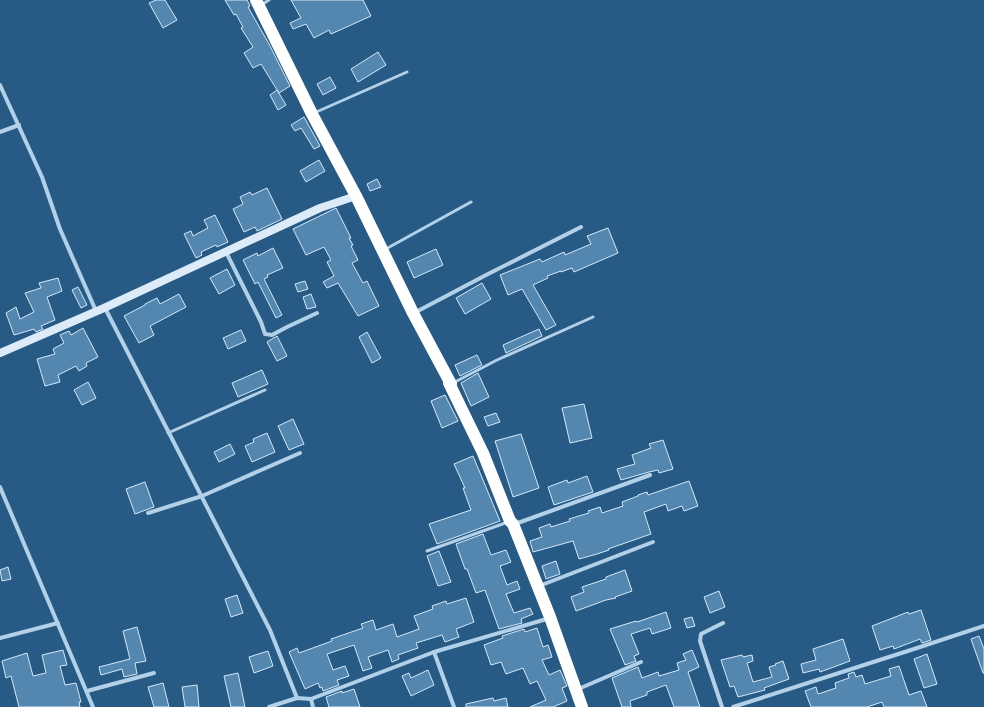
<svg xmlns="http://www.w3.org/2000/svg" width="984" height="707" viewBox="0 0 984 707" font-family="'Varela Round',sans-serif">
<style>
.building{fill:#5487af;stroke:#d5e8f6}
.lines{fill:none;stroke-linecap:round;stroke-linejoin:round}
.lane{stroke:#b2d0e8;stroke-width:3}
.street{stroke:#b2d0e8;stroke-width:4}
.secondary{stroke:#dcebf7;stroke-width:8}
.highway{stroke:#fff;stroke-width:12}
</style>
<rect width="100%" height="100%" fill="#275b85"/>
<!-- building -->
<g class="building">
<polygon points="156,0 165,0 177,20 163,28 149,3"/>
<polygon points="225,0 247,0 250,6 248,7 269,44 290,86 279,93 261,64 253,68 244,53 253,47 241,28 243,27 236,14 234,15"/>
<polygon points="291,0 363,0 371,16 331,34 329,30 314,38 306,24 293,29 290,23 301,18"/>
<polygon points="378,52 386,65 358,82 351,69"/>
<polygon points="330,77 336,88 323,95 317,84"/>
<polygon points="277,90 286,105 278,110 270,95"/>
<polygon points="304,117 320,146 314,149 301,128 295,131 291,125"/>
<polygon points="319,160 325,171 306,182 300,171"/>
<polygon points="377,179 381,187 370,191 367,184"/>
<polygon points="267,188 282,219 257,231 255,227 244,232 233,209 243,204 240,197 250,192 252,195"/>
<polygon points="336,208 351,238 349,238 353,245 351,246 358,260 352,263 363,283 367,281 379,306 358,316 338,283 327,288 323,282 334,276 327,262 331,260 324,247 306,255 293,229"/>
<polygon points="215,215 228,242 217,247 216,245 201,252 202,255 196,258 184,234 191,231 193,236 208,228 204,220"/>
<polygon points="608,228 618,253 574,272 572,268 561,272 561,271 547,276 548,278 533,285 556,325 546,330 522,289 508,295 500,275 540,259 542,262 564,252 565,255 591,244 587,236"/>
<polygon points="273,248 283,268 267,275 268,277 264,279 282,315 276,318 258,282 255,284 243,260 257,253 258,256"/>
<polygon points="436,249 443,265 414,278 407,262"/>
<polygon points="227,269 235,285 219,294 210,278"/>
<polygon points="58,278 62,291 47,297 55,320 41,326 43,329 36,332 34,329 14,335 6,313 16,307 20,319 34,312 25,293 41,288 39,283"/>
<polygon points="305,281 308,289 298,292 295,284"/>
<polygon points="482,283 491,299 465,314 456,298"/>
<polygon points="78,287 87,305 81,308 72,290"/>
<polygon points="179,294 186,307 150,326 154,335 139,343 124,316 145,305 145,304 157,298 160,304"/>
<polygon points="311,294 316,307 307,309 303,297"/>
<polygon points="83,328 98,357 86,363 87,366 79,371 76,366 58,375 60,382 45,386 37,359 55,354 53,349 64,343 60,335 69,331 71,335"/>
<polygon points="539,329 542,336 506,353 503,345"/>
<polygon points="241,330 246,341 228,349 223,338"/>
<polygon points="367,332 381,358 372,363 359,337"/>
<polygon points="277,336 287,356 277,361 267,342"/>
<polygon points="477,355 482,365 460,376 455,365"/>
<polygon points="262,370 268,384 238,397 232,383"/>
<polygon points="478,373 489,397 471,406 461,383"/>
<polygon points="88,382 96,398 82,405 74,390"/>
<polygon points="445,395 458,421 442,428 431,401"/>
<polygon points="584,404 592,438 570,443 562,408"/>
<polygon points="496,413 500,422 488,426 484,417"/>
<polygon points="293,419 304,444 289,450 278,426"/>
<polygon points="267,433 275,452 252,462 245,446 254,442 253,439"/>
<polygon points="521,434 539,488 513,497 495,441"/>
<polygon points="663,440 673,469 659,473 658,470 649,472 621,480 617,469 635,464 632,455 651,448 649,444"/>
<polygon points="230,444 235,454 219,462 214,452"/>
<polygon points="473,456 500,521 437,544 429,524 471,510 463,488 465,488 454,464"/>
<polygon points="587,476 593,492 554,505 548,487 567,480 568,483"/>
<polygon points="689,481 698,506 684,511 682,506 668,511 666,504 644,512 651,534 608,549 609,550 597,554 579,559 573,541 533,552 530,541 542,537 539,528 550,524 551,527 570,521 569,519 589,513 588,511 600,507 602,513 623,506 622,502 638,496 638,495 647,492 648,495"/>
<polygon points="145,482 154,507 135,514 126,489"/>
<polygon points="483,534 491,555 506,550 511,562 500,566 507,585 517,581 520,589 506,594 514,613 530,608 533,614 521,619 522,623 499,629 485,590 476,593 467,569 465,569 456,544"/>
<polygon points="439,551 451,582 438,586 427,556"/>
<polygon points="556,561 560,574 546,579 542,566"/>
<polygon points="8,567 11,579 2,581 0,570"/>
<polygon points="625,570 632,591 615,597 616,598 606,600 576,611 571,597 584,592 582,587 606,579 606,577"/>
<polygon points="719,591 725,607 710,613 704,597"/>
<polygon points="237,595 243,613 231,617 225,599"/>
<polygon points="466,598 474,622 456,629 459,637 445,642 442,635 416,643 418,648 398,655 399,659 392,662 388,650 368,657 372,668 363,671 354,645 327,654 333,670 345,666 349,676 337,680 339,685 323,691 322,687 320,688 318,683 305,689 289,652 297,648 299,653 332,641 331,639 363,628 361,624 373,620 376,630 393,624 397,637 419,629 414,616 433,609 432,606 446,601 447,604"/>
<polygon points="921,610 931,640 922,643 920,639 894,649 893,646 880,650 872,626 908,612 909,614"/>
<polygon points="666,612 671,628 652,634 650,628 631,634 639,654 634,656 636,661 625,665 610,629 636,621 637,622"/>
<polygon points="692,617 695,626 687,628 684,619"/>
<polygon points="137,627 146,661 135,663 137,674 124,677 122,669 101,675 99,667 130,659 123,631"/>
<polygon points="537,628 543,647 548,645 552,657 542,660 549,675 560,670 567,686 562,688 567,701 553,707 530,707 546,700 537,681 530,684 523,668 506,674 501,662 491,665 484,645 503,638 502,636 524,629 525,632"/>
<polygon points="979,636 984,649 984,673 983,673 971,639"/>
<polygon points="843,639 850,661 820,672 819,669 803,673 801,664 816,660 813,649"/>
<polygon points="63,650 67,665 60,666 65,685 76,683 81,702 79,702 80,707 19,707 11,676 6,678 2,661 27,653 33,676 46,673 42,655"/>
<polygon points="692,650 699,667 688,672 689,675 700,707 674,707 666,685 647,692 647,695 630,701 631,707 622,707 612,678 638,667 642,678 658,672 659,676 679,670 677,663 686,660 683,654"/>
<polygon points="268,651 273,666 254,673 249,657"/>
<polygon points="927,654 937,684 924,688 914,659"/>
<polygon points="742,655 743,657 752,655 753,661 747,663 753,682 772,677 769,667 776,665 775,664 783,661 789,679 764,688 765,690 738,697 734,686 730,687 721,660"/>
<polygon points="899,666 909,695 921,691 927,707 884,707 882,702 867,707 811,707 805,691 816,687 818,694 836,688 835,683 849,678 848,674 854,672 856,677 862,675 865,684 891,676 889,669"/>
<polygon points="428,670 434,685 411,696 402,676 409,673 411,678"/>
<polygon points="238,673 245,707 231,707 224,676"/>
<polygon points="163,683 169,707 154,707 148,687"/>
<polygon points="197,685 199,707 185,707 182,687"/>
<polygon points="354,689 360,707 329,707 326,697 342,691 342,693"/>
<polygon points="493,698 494,701 506,698 508,707 466,707 466,704"/>
</g>
<g class="lines">
<!-- lane -->
<g class="lane">
<polyline points="261,5 269,0"/>
<polyline points="314,113 407,72"/>
<polyline points="384,250 471,202"/>
<polyline points="453,383 497,360 593,317"/>
<polyline points="168,433 265,390"/>
<polyline points="427,551 508,522"/>
</g>
<!-- street -->
<g class="street">
<polyline points="0,85 42,177 60,229 96,311"/>
<polyline points="0,132 19,125"/>
<polyline points="226,252 261,322 265,334 272,335 287,327 317,313"/>
<polyline points="105,308 270,630 297,698"/>
<polyline points="414,313 488,274 581,227"/>
<polyline points="0,487 93,707"/>
<polyline points="148,513 202,496 300,453"/>
<polyline points="515,524 650,475"/>
<polyline points="539,586 653,542"/>
<polyline points="0,638 58,623"/>
<polyline points="434,652 454,707"/>
<polyline points="576,690 641,662"/>
<polyline points="87,691 154,673"/>
<polyline points="311,699 313,707"/>
<polyline points="269,707 297,698 311,699 434,652 550,618"/>
<polyline points="722,707 700,641 701,634 723,623"/>
<polyline points="733,707 914,649 984,626"/>
</g>
<!-- secondary -->
<polyline class="secondary" points="0,353 104,308 320,208 356,196"/>
<!-- highway -->
<polyline class="highway" points="256,0 312,114 356,196 413,313 451,384 449,383 483,453 510,521 513,524 550,617 582,707"/>
</g>
</svg>
